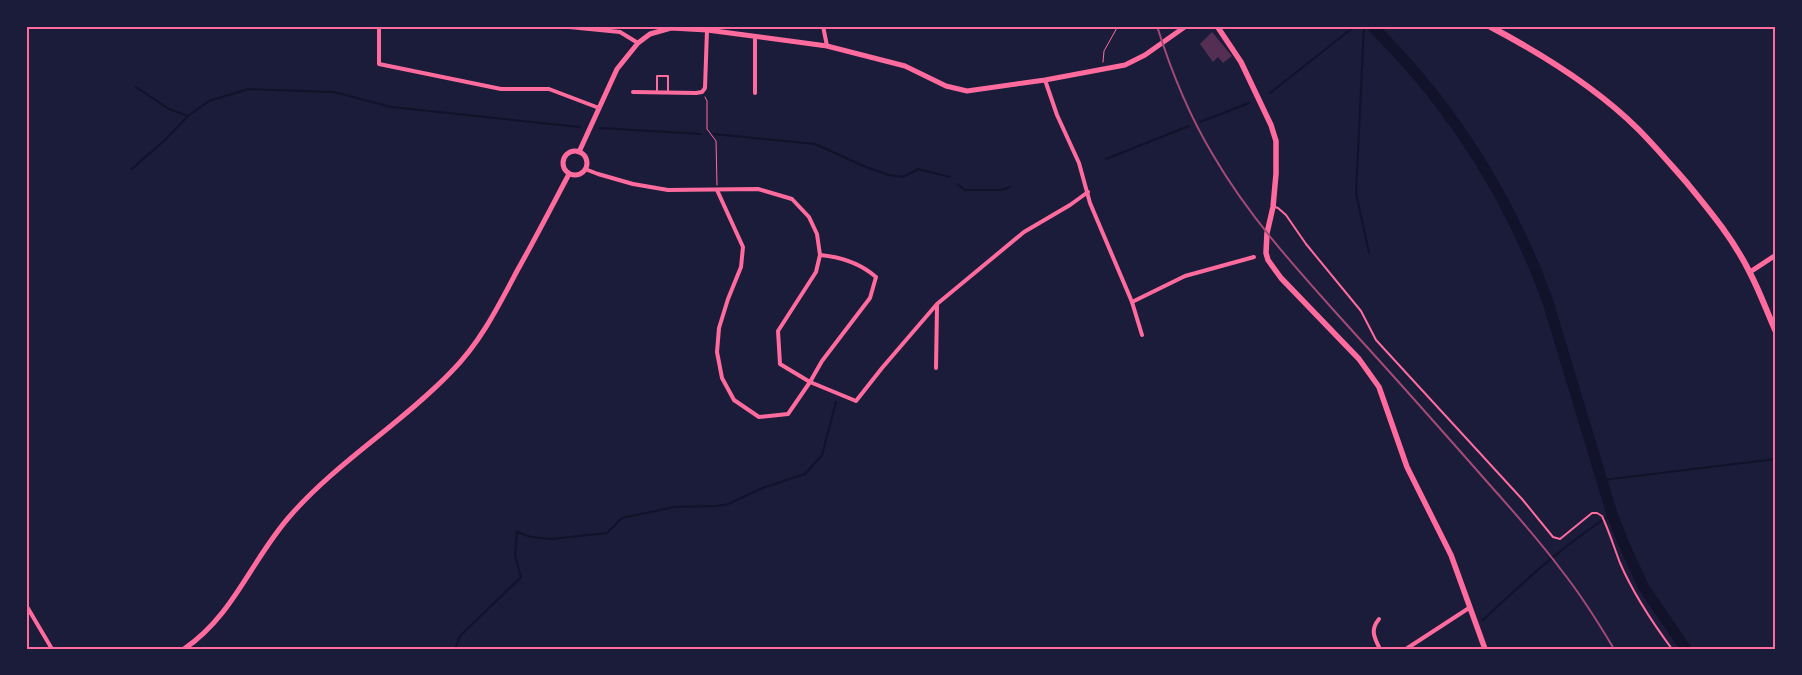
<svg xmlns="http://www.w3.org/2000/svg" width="1802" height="675" viewBox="0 0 1802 675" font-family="Overpass,sans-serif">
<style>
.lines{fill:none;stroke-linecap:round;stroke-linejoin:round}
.stream{stroke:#12122b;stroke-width:2}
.river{stroke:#12122b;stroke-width:11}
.building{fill:#542f53}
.path{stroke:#ff6b9d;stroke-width:1}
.service{stroke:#ff6b9d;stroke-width:2}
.minor{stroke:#ff6b9d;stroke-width:4}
.tertiary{stroke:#ff6b9d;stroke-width:5}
.secondary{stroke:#ff6b9d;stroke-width:5.5}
.primary{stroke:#ff6b9d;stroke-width:6}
.rail{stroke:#a44b75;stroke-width:2}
.neatline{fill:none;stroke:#ff6b9d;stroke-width:2}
</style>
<rect width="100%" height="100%" fill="#1b1b3a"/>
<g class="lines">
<!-- stream -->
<g class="stream">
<polyline points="1364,26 1356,193 1369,253"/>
<polyline points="136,87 169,109 188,116"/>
<polyline points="1270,93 1355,26"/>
<polyline points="1200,122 1249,103"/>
<polyline points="600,128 701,134"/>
<polyline points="714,134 815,144 866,167 889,175 903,177 918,169 950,177"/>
<polyline points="1106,159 1189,126"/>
<polyline points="132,169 167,138 188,116 209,101 248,89 334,92 391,107 580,127"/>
<polyline points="957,184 965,190 1002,190 1010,187"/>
<polyline points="1603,480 1776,459"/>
<path d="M1483 620C1524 581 1565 544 1612 514"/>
<polyline points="455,649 460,636 521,577 515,555 517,532 531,537 551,539 607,533 622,518 674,507 717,506 728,504 765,487 805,474 822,455 836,402"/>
</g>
<!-- river -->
<path class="river" d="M1372 26C1450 103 1509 196 1547 299L1612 514 1623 542 1644 588 1686 649"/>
</g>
<!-- building -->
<polygon class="building" points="1212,32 1232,56 1223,63 1218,57 1213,62 1200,44"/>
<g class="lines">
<!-- path -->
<g class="path">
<polyline points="1103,62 1104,51 1118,26"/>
<polyline points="705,97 707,101 707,129 716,141 717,185"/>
</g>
<!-- service -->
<g class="service">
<polyline points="657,92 657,76 668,76 668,91"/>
<path d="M1275 207 1278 208 1286 215 1306 244 1361 311 1376 340 1522 499 1553 537 1560 539 1592 513H1597L1602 516C1609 531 1614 547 1620 563 1633 593 1652 622 1672 649"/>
</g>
<!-- minor -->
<g class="minor">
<polyline points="379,26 379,64 501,89 549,89 599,108"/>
<polyline points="559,26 620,32 638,43"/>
<polyline points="823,26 827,46"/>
<polyline points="755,37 755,93"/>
<polyline points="1045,80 1057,115 1079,163 1090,203 1132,302 1142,335"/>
<polyline points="633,92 696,93 702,92 705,88 707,30"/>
<polyline points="585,169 598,174 633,184 668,190 758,189 792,199 809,217 817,234 820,255 816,272 778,331 780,364 810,382 856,401 882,368 937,304 1024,232 1070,205 1088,192"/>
<path d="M717 190 743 247 741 267 728 299 719 328 717 352 722 378 734 400 759 417 788 414 810 382 822 361 870 298 876 277C860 263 841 257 820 255"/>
<polyline points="1132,302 1185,276 1254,257"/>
<polyline points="936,368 937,306"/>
<polyline points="26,605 52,649"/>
<path d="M1379 619C1370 630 1374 637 1380 649"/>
<polyline points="1406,649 1469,608"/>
</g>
<!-- tertiary -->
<g class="tertiary">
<circle cx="575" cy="163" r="12"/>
<polyline points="579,152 617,69 638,43 650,34 671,28 707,30 827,46 905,66 946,86 967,91 1045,80 1125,65 1145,55 1186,26"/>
<polyline points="1750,272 1776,255"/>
<path d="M184 649C234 615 251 560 290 516 337 462 401 424 451 372 480 343 498 307 517 271 535 239 552 206 569 174"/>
</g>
<!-- secondary -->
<polyline class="secondary" points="1217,26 1241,62 1271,125 1276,141 1276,174 1273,207 1267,233 1266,253 1268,260 1281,278 1359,359 1379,387 1407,467 1451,555 1485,649"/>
<!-- primary -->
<path class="primary" d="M1489 26C1542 54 1596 87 1638 129 1655 146 1671 165 1687 183 1710 211 1734 240 1750 273 1760 292 1767 312 1776 332"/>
<!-- rail -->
<path class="rail" d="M1157 26C1171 71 1189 115 1213 155 1252 222 1305 278 1356 335 1401 384 1445 434 1489 484 1514 512 1539 540 1562 571 1581 595 1598 622 1614 649"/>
</g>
<!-- border -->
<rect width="1802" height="675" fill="none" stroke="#1b1b3a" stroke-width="55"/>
<rect x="28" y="28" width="1746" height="620" class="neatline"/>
</svg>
